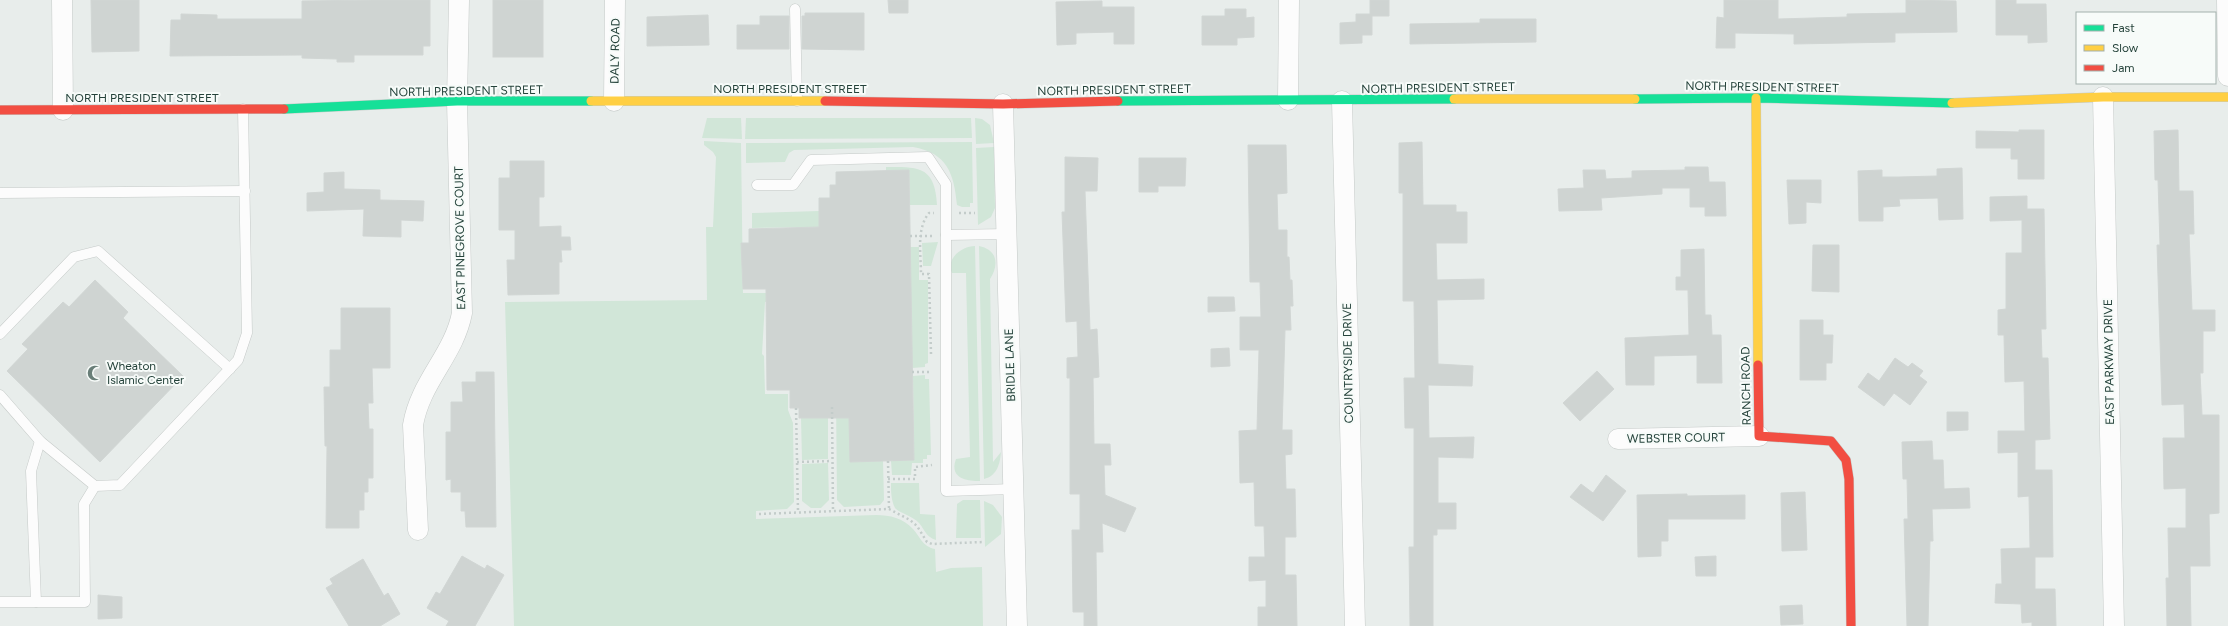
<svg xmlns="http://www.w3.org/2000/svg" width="2228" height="626" viewBox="0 0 2228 626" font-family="Figtree,sans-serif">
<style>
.green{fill:#d1e6d8}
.building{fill:#cfd4d2;stroke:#d1d6d4}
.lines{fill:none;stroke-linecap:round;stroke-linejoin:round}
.lane-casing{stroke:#c5cac8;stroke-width:11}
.street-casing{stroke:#c5cac8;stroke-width:21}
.fast-casing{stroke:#c3cbc8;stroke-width:10}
.slow-casing{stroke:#c3cbc8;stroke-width:10}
.jam-casing{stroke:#c3cbc8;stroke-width:10}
.path{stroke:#c3ccca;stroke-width:2.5;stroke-dasharray:2 3;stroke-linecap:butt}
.lane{stroke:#fcfcfc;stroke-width:10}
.street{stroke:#fcfcfc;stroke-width:20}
.fast{stroke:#16e098;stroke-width:9}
.slow{stroke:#ffcf43;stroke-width:9}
.jam{stroke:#f24e42;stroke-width:9}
.labels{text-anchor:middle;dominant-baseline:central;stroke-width:4;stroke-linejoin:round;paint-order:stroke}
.street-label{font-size:12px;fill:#24423a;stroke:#f7fbf9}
.poi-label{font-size:12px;fill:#24423a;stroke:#f7fbf9;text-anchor:start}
</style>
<rect width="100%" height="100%" fill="#e8edeb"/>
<!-- green -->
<g class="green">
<polygon points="707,118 741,118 742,139 702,138"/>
<polygon points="746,118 971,118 972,138 745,139"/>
<polygon points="975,118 982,119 990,125 994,143 976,144"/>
<path d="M704 141 741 143 743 293H820V300L765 302 762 354 764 356 765 394H788V410L793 423 794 502 787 509 756 511V519L876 515C890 515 903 518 913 529 921 538 922 546 935 549L936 572 951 568 982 567 983 626H514L505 302 707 300 706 227H713L716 157 713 152 704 145Z"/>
<path d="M972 142 973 203H970V207H962L957 205C954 173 947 153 913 147L794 150 789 153 785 162 746 163V143Z"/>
<polygon points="994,147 995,208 991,217 978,225 976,148"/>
<path d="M886 167C919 167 935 166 937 205H910L909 171H886Z"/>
<polygon points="819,211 819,227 752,228 752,213"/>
<polygon points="938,242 931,266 923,266 922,243"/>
<path d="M975 246 980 481C966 481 949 478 956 459L970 457 966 273H952C945 259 962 246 975 246Z"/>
<path d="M979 246C998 250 999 265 990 279L993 462 1001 452C1000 464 997 476 984 479Z"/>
<polygon points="910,247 919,247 919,280 928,280 928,363 925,364 925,367 912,368"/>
<polygon points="925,375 925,379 929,379 931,455 927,455 927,459 923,459 923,463 912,463 911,475 892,475 891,461 914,460 913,376"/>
<polygon points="836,397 849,397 850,462 883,461 884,500 880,505 844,507 837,500"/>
<polygon points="828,417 828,459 802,460 801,418"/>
<polygon points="828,463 829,500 821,508 811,508 802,501 802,464"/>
<path d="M891 483H919L920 514 935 515 936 540C926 537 925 530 919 523 913 516 899 513 895 508 891 500 891 491 891 483Z"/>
<polygon points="980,500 981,538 956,538 957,504 963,500"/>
<polygon points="984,501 993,505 1002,517 1001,534 985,547"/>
</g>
<!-- building -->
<g class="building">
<polygon points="91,0 139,0 139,51 92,52"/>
<polygon points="373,0 430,0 430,46 423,46 423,55 354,55 354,62 337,62 337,59 302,58 302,55 170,56 171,20 181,20 181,14 217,15 217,19 302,19 302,1"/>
<rect x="493" y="0" width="50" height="57"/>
<polygon points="888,0 908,0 908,13 889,13"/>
<polygon points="1370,0 1389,0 1389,16 1372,16 1372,35 1362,35 1362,43 1340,44 1340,23 1356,22 1356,14 1370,14"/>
<polygon points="1724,0 1778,0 1778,19 1847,17 1847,14 1906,13 1906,0 1956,1 1957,32 1895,33 1895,42 1794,44 1794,34 1735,33 1735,48 1716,48 1717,17 1724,18"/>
<polygon points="1996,0 2016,0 2016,4 2046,4 2047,42 2028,43 2028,35 1996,35"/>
<polygon points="1102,1 1102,7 1134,7 1134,44 1114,44 1114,32 1076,33 1076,44 1057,45 1056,2"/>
<polygon points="1225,9 1246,9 1246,18 1254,17 1254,37 1237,38 1237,45 1202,45 1202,16 1225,16"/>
<polygon points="805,13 864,13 864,50 802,49 802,16 805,16"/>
<polygon points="708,15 709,45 647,46 647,17"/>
<polygon points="760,16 789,16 789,49 737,49 737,25 760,25"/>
<polygon points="1480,19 1536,19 1536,42 1410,44 1410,24 1480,23"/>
<polygon points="2019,130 2044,130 2044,179 2018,179 2018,159 2011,159 2011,148 1976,148 1976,131 2019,132"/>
<polygon points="2178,130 2179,191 2193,191 2194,234 2189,234 2192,310 2215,310 2215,331 2203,331 2203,373 2200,373 2202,415 2219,415 2219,513 2209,514 2210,566 2190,566 2191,626 2167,626 2166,578 2169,578 2168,528 2186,528 2186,488 2164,489 2163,438 2185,438 2184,404 2162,405 2157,245 2160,245 2158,180 2155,180 2154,131"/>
<polygon points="1422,142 1423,205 1456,205 1456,212 1467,212 1467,243 1436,243 1437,280 1484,279 1484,299 1437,300 1438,364 1473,366 1472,386 1428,385 1429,438 1474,437 1473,458 1438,457 1438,503 1456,503 1456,529 1437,529 1437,535 1433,535 1433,626 1410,626 1409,547 1414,547 1414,428 1405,428 1404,378 1415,378 1414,301 1403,301 1403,193 1399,193 1399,143"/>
<polygon points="1248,145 1286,145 1287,193 1277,194 1278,230 1287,230 1287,257 1289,257 1290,280 1292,280 1293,306 1290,306 1291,330 1285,330 1282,430 1292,430 1292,454 1285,455 1286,489 1295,489 1296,537 1285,537 1285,575 1296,575 1297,626 1258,626 1258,607 1266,607 1266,580 1249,581 1249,557 1265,557 1264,526 1255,526 1254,482 1240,483 1239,431 1257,430 1259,350 1240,350 1240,317 1261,317 1260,282 1250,282"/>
<polygon points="1065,157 1098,158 1097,191 1085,191 1090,330 1097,329 1099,377 1093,378 1094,444 1110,444 1111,465 1104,465 1105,495 1136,508 1125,532 1102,523 1103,552 1096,552 1097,626 1084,626 1084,612 1073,612 1072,530 1080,530 1080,494 1070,494 1070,378 1067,378 1067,358 1078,357 1077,321 1066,322 1062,212 1065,212"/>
<polygon points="1139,158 1186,158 1185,186 1158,186 1158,192 1139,192"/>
<polygon points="510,161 544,161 544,197 539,197 539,227 561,226 561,237 570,237 571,250 561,250 562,262 559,262 559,294 508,295 507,260 515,260 515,230 499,230 499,178 510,178"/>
<polygon points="1685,167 1708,167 1709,182 1725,182 1726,216 1705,216 1705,207 1690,207 1690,188 1662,188 1662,194 1601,198 1602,210 1559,211 1558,189 1584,188 1583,170 1605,170 1606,179 1632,178 1632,171 1685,170"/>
<polygon points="1962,168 1963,219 1939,220 1938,198 1899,199 1900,206 1883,207 1883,221 1859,221 1858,171 1882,170 1882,177 1899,177 1937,176 1937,169"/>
<polygon points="909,170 914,460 850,462 849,418 799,418 799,408 790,408 790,390 767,390 766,289 743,289 741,243 749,243 749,229 819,227 819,198 830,198 830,185 836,185 836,172"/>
<polygon points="344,172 344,189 380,190 380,200 424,201 423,221 401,220 401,237 363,236 364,209 307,211 307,193 324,192 324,173"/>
<polygon points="1787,180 1821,180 1821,203 1806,202 1806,223 1789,224"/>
<polygon points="2027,196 2027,209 2044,209 2046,329 2041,329 2042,358 2048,358 2050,439 2035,440 2035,470 2052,470 2053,557 2035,557 2035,589 2055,589 2056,626 2032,626 2032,622 2022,623 2021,604 1995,603 1996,584 2002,584 2001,549 2030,548 2029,496 2018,497 2018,452 1998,453 1998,431 2025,431 2024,381 2005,382 2004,335 1998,335 1998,310 2006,309 2006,253 2022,253 2022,220 1990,221 1990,197"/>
<polygon points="1813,245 1839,245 1839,292 1812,291"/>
<polygon points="1704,249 1705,315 1711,315 1712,335 1721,335 1722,383 1697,383 1697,355 1654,356 1654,385 1626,385 1625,338 1689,335 1688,290 1676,290 1676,277 1681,277 1681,250"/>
<polygon points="95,280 128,312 123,318 183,376 100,462 7,371 28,349 22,344 63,302 69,307"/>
<polygon points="1208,297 1234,297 1235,311 1208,312"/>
<polygon points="341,308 390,308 390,368 372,368 373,403 368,403 369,429 373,429 373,478 368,478 368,492 364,492 364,510 359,510 359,528 326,528 327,446 325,446 324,387 330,387 330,350 341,350"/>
<polygon points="1800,320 1823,320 1823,335 1833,335 1832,363 1826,363 1826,380 1800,380"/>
<polygon points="1229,348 1230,366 1211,367 1211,349"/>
<polygon points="1895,358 1908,367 1912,363 1923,371 1919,376 1927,382 1910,405 1894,393 1884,406 1858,387 1868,373 1879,381"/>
<polygon points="1597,371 1614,389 1580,421 1563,403"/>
<polygon points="476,372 494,372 496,527 466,527 465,511 461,511 461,492 451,492 451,479 446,480 446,432 451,432 451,402 463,402 462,382 476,382"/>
<polygon points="1947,412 1968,412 1968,430 1947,431"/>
<polygon points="1932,441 1933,460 1943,460 1944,489 1969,488 1970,508 1932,509 1933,541 1930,541 1928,626 1907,626 1904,519 1908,519 1907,479 1903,479 1902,442"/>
<polygon points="1606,475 1626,491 1603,521 1570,497 1581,484 1593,493"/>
<polygon points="1805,492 1807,550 1782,551 1781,493"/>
<polygon points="1687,494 1687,496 1745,495 1745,519 1668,519 1668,541 1661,541 1661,556 1638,557 1637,495"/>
<polygon points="462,556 485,569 487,565 504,575 475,626 446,626 449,621 427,608 436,592 440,594"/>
<polygon points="1716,556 1716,576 1696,576 1695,557"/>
<polygon points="363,559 384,596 388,593 400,614 380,626 349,626 326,588 333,584 330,579"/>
<polygon points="98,595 122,597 122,618 98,619"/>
<polygon points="1802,605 1803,624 1781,625 1780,606"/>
</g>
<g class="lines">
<defs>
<g id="lane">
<polyline points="795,9 797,101"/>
<polyline points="757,185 793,185 811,160 928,157 946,184 946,491 1014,489"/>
<polyline points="0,193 245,191"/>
<polyline points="946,235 1007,234"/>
<polyline points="0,334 74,257 98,251 230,369"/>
<polyline points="0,395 40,441 95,486 120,485 238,360 247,333 243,109"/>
<polyline points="0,602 85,602 84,504 95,486"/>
<polyline points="36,602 31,471 40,441"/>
</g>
<g id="street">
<polyline points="62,0 63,110"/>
<polyline points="2227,0 2228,76"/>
<polyline points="2103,97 2114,626"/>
<polyline points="1288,100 1289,0"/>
<polyline points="614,101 615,0"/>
<polyline points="1342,101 1355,626"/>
<polyline points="1003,104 1017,626"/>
<polyline points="1618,439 1759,436"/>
<path d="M418 530 413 425C420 382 454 355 462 313L457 101 459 0"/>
</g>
<g id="fast">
<polyline points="1635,99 1756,98 1952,103"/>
<polyline points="1118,101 1454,99"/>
<polyline points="284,109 457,101 591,101"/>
</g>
<g id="slow">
<polyline points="1756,98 1758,365"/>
<polyline points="1454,99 1635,99"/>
<polyline points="591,101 825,101"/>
<polyline points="1952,103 2103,97 2228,97"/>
</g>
<g id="jam">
<polyline points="825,101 1003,104 1118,101"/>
<polyline points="0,110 284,109"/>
<polyline points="1758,365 1759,436 1831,441 1846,460 1849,479 1851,626"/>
</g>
</defs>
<!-- lane casing -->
<use href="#lane" class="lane-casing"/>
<!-- street casing -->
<use href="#street" class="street-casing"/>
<!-- fast casing -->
<use href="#fast" class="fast-casing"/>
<!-- slow casing -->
<use href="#slow" class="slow-casing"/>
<!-- jam casing -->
<use href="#jam" class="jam-casing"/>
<!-- path -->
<g class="path">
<polyline points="959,213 975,213"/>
<polyline points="910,236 934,236"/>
<path d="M931 354 929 274H921C921 254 916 229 929 213H934"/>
<polyline points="912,372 932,372"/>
<polyline points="832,407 833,511"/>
<polyline points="796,408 798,512"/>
<polyline points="888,461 889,509"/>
<polyline points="797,462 832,461"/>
<polyline points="888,479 915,479 915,467 932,465"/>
<polyline points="759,514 889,509 910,520 917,526 927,542 932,544 983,542"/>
</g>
<!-- lane -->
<use href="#lane" class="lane"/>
<!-- street -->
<use href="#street" class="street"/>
<!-- fast -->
<use href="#fast" class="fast"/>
<!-- slow -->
<use href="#slow" class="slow"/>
<!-- jam -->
<use href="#jam" class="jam"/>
</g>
<!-- icons -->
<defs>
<symbol id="mosque-bare" viewBox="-9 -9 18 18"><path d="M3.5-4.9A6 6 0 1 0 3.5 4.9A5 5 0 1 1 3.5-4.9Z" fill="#697e78" stroke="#f7fbf9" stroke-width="2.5" paint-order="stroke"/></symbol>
</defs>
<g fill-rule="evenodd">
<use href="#mosque-bare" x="84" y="362" width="22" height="22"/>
</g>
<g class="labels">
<!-- street labels -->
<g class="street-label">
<text transform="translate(615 51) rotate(-89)">DALY ROAD</text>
<text transform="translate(1762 87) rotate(1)">NORTH PRESIDENT STREET</text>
<text transform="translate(1438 88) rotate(-1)">NORTH PRESIDENT STREET</text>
<text x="790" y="89">NORTH PRESIDENT STREET</text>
<text transform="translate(1114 90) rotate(-1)">NORTH PRESIDENT STREET</text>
<text transform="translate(466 91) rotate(-1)">NORTH PRESIDENT STREET</text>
<text x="142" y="98">NORTH PRESIDENT STREET</text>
<text transform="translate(460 238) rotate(-91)">EAST PINEGROVE COURT</text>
<text transform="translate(2109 362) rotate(-91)">EAST PARKWAY DRIVE</text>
<text transform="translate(1348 363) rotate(-91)">COUNTRYSIDE DRIVE</text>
<text transform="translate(1010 365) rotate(-92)">BRIDLE LANE</text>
<text transform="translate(1746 386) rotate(-91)">RANCH ROAD</text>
<text transform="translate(1676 438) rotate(-1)">WEBSTER COURT</text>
</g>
<!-- poi labels -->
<g class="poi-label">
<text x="107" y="366">Wheaton<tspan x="107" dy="14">Islamic Center</tspan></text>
</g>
</g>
<!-- legend -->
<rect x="2076" y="12" width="140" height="72" fill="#f7fbf9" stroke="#a3b1ad"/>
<rect x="2084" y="25" width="20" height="6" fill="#16e098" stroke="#a3b1ad"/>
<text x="2112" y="32" font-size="12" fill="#24423a">Fast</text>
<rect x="2084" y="45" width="20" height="6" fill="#ffcf43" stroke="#a3b1ad"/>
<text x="2112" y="52" font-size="12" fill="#24423a">Slow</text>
<rect x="2084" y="65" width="20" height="6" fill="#f24e42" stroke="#a3b1ad"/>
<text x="2112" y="72" font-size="12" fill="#24423a">Jam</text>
</svg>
